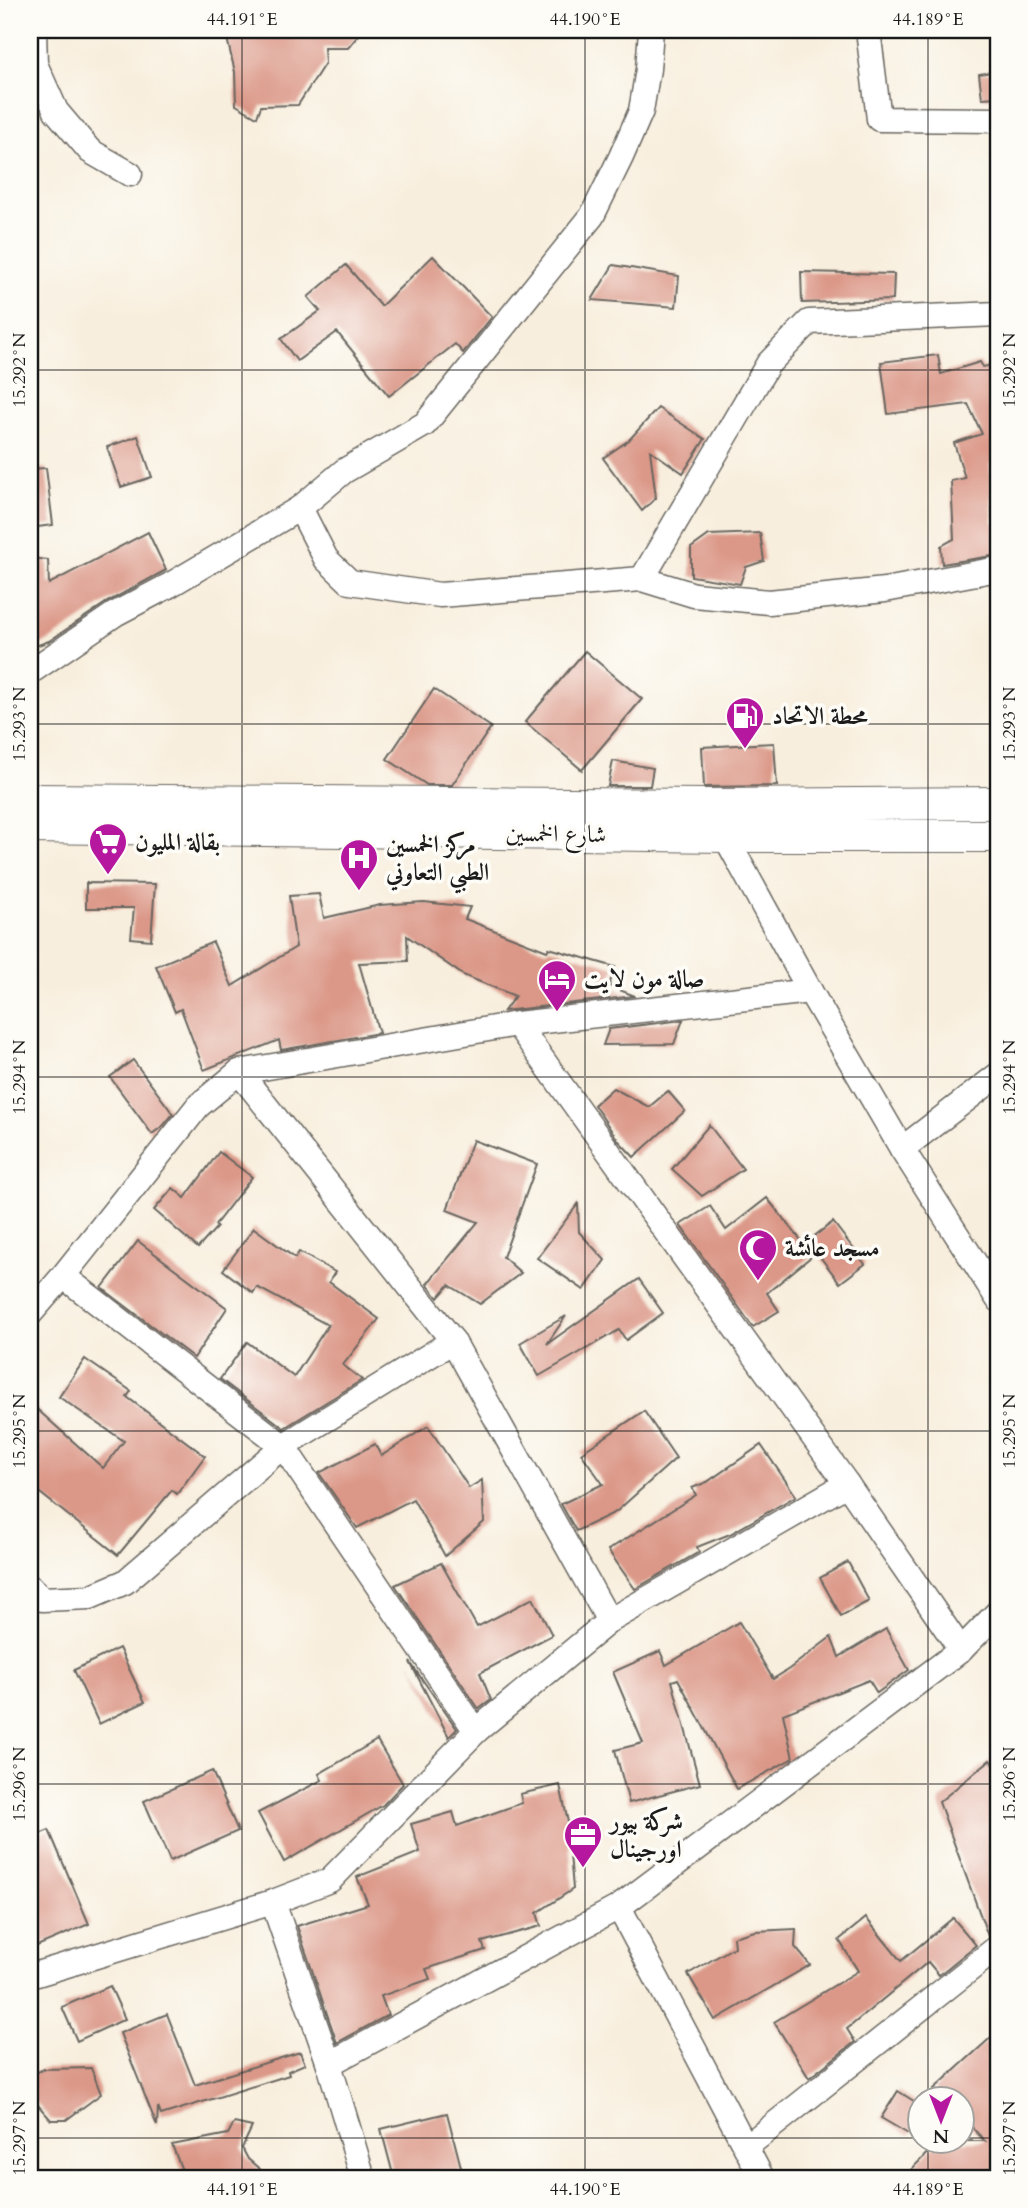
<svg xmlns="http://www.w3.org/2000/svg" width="1028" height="2208" viewBox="0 0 1028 2208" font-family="Cardo,Amiri,serif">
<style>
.building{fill:#db9888}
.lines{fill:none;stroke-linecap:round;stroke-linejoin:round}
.minor-casing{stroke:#696660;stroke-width:27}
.major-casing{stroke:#696660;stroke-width:34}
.minor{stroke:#fff;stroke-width:24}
.major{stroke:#fff;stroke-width:32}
.ticks{fill:none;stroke:#1c1c1c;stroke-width:2;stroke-opacity:0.45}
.labels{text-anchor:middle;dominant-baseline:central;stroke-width:7;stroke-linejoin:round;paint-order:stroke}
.poi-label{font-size:24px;font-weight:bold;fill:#1c1c1c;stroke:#fdfcf7;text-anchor:start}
.street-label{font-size:24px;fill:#1c1c1c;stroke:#fdfcf7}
.neatline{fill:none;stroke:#1c1c1c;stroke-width:2.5}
.ticks-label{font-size:18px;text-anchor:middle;fill:#1c1c1c}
</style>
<rect width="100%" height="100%" fill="#fdfcf7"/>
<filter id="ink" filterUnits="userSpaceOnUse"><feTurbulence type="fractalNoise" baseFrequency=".0143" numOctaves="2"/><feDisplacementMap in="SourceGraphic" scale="14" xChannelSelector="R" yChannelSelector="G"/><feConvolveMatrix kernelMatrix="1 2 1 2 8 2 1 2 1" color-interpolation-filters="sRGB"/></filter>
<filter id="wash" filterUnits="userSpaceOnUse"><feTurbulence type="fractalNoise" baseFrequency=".00686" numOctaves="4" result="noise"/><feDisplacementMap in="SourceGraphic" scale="28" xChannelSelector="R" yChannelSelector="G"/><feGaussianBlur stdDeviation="1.57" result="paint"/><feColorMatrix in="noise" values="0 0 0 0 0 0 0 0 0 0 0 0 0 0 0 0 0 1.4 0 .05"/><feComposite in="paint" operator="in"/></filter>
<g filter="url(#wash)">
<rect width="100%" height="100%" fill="#f8eedd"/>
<g id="blocks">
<!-- building -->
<g class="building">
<polygon points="225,30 363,30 348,48 324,48 325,63 298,105 261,106 257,117 236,105 235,72"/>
<polygon points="998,71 998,97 982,98 979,74"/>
<polygon points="433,256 492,317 463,353 455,344 389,396 337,332 297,361 281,339 320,311 308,297 346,265 381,306"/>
<polygon points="613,265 679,276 676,307 592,300"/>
<polygon points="801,272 894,274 893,300 802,303"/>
<polygon points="938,355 941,374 980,362 983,367 998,364 998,470 995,462 990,463 993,523 998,524 998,555 942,564 941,546 954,539 951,481 965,478 954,443 982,434 968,404 888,414 881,362"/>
<polygon points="658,408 705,439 683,473 650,450 656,498 642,511 603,458 629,440"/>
<polygon points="138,436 152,477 121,487 107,447"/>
<polygon points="46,468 53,525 30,528 30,469"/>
<polygon points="148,532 166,570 107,602 49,641 30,648 30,558 48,560 49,584"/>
<polygon points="760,533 764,561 746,567 740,584 691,576 691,548 709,535"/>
<polygon points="585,651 642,699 582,770 525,722"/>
<polygon points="434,689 491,727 452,785 427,785 387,759"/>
<polygon points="774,743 777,786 704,787 702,747"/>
<polygon points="613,761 653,768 650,786 608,786"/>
<polygon points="86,883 155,884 151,940 131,938 134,908 86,908"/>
<polygon points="319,894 324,918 380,905 424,902 470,907 465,919 547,951 549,948 615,967 609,986 635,996 504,1011 515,996 463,975 407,936 408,961 359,963 379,1033 281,1050 279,1040 204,1070 181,1009 175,1012 156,966 213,942 232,986 296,947 289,896"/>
<polygon points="683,1020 674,1044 603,1045 609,1029"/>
<polygon points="133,1060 173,1114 164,1125 152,1134 110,1077"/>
<polygon points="613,1088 649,1107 668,1091 685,1111 634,1157 618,1140 594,1105"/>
<polygon points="709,1125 743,1169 702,1196 672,1169"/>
<polygon points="473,1140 537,1164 503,1257 521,1273 480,1304 449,1285 438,1298 427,1284 478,1222 447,1210"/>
<polygon points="219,1152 252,1177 215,1225 217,1227 198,1248 154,1210 173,1188 185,1198"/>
<polygon points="767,1198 813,1255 767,1293 779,1311 753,1327 680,1225 710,1206 726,1230"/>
<polygon points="578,1204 579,1232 605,1260 584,1290 537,1258"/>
<polygon points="833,1222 865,1264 840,1283 808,1241"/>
<polygon points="254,1228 295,1258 299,1252 335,1272 329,1282 379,1319 343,1365 362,1380 284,1428 220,1379 247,1342 294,1377 328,1325 257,1287 253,1293 223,1270"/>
<polygon points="138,1241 227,1308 194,1358 102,1288"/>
<polygon points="639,1279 663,1313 626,1340 619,1330 539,1376 520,1343 566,1316 547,1344"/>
<polygon points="85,1359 131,1391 127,1397 205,1456 177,1494 172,1490 118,1555 30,1485 30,1403 103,1468 124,1441 59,1397"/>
<polygon points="644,1411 676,1458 616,1512 576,1531 561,1504 603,1484 581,1453"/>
<polygon points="428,1426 469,1488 482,1480 484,1522 445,1556 413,1499 357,1528 319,1473 375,1444 381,1456"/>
<polygon points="761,1445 796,1496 730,1534 697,1547 699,1552 635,1589 608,1550 696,1495 692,1488 707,1482"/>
<polygon points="848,1562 869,1601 841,1616 820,1578"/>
<polygon points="441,1563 477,1627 533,1598 552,1635 480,1673 491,1700 479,1709 395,1585"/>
<polygon points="739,1622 773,1679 789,1669 831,1637 839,1657 886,1629 909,1670 877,1693 869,1680 783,1714 793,1758 737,1789 678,1679 672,1681 700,1784 629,1803 615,1750 643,1743 613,1672 660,1651 666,1665"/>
<polygon points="119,1648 145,1702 99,1724 74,1670"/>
<polygon points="410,1662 457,1729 449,1737"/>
<polygon points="377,1740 403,1784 383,1805 284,1862 258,1813 322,1780 319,1774"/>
<polygon points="990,1760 998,1769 998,1932 988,1936 939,1802"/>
<polygon points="212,1771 238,1831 170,1861 144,1801"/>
<polygon points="560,1785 572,1841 569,1842 573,1889 537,1913 541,1926 482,1942 485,1950 426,1969 430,1979 381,1996 388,2015 337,2043 297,1926 368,1904 357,1877 420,1852 411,1824 453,1812 457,1826 522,1803 520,1794"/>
<polygon points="49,1830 89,1924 30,1949 30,1838"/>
<polygon points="866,1918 901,1961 953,1918 976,1945 939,1975 928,1962 847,2029 855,2042 809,2078 774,2022 858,1971 839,1940"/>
<polygon points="796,1929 795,1947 810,1965 715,2020 688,1974 734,1947 733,1937 755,1931"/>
<polygon points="110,1986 125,2019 77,2041 62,2007"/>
<polygon points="167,2014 195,2085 300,2052 305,2064 288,2071 289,2075 161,2115 158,2107 157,2126 120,2033"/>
<polygon points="998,2031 998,2178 903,2178 939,2141 985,2141 962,2117 962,2099 945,2099 934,2089"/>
<polygon points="91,2068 101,2094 66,2120 51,2120 30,2096 30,2075 44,2069"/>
<polygon points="898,2091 920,2105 920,2120 910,2135 881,2118"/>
<polygon points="447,2113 462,2171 434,2178 394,2178 381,2129"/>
<polygon points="234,2123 252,2127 242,2148 248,2159 270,2178 185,2178 172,2145 228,2134"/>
</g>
</g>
</g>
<g filter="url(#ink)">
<use href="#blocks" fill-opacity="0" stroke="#696660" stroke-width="2"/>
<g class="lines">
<defs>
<g id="minor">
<polyline points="34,30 35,64 56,111 90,151 130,174"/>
<polyline points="868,30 879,119 998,120"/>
<polyline points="300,508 326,559 350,582 440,595 642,579 694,595 769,602 885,590 998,569"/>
<polyline points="642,579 768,364 809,322 998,314"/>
<polyline points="30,672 115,614 170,585 300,508 344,471 425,424 592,216 621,157 641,111 648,69 651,30"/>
<polyline points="725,836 810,991 902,1149 998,1299"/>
<polyline points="517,1024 847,1484 961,1650"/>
<polyline points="239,1072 453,1341 609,1621"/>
<polyline points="902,1149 998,1075"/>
<polyline points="63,1276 283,1446 476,1731"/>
<polyline points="30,1314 63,1276 198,1106 239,1072 517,1024 810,991"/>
<polyline points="30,1587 42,1599 90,1597 125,1582 283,1446 453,1341"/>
<polyline points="273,1902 329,2064 363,2178"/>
<polyline points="619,1907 762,2178"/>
<polyline points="37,1974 273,1902 330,1880 476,1731 609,1621 847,1484"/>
<polyline points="329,2064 619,1907 961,1650 998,1612"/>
<polyline points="746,2147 998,1947"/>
</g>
<g id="major">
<polyline points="30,800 706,805 998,803"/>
<polyline points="30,827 725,836 998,836"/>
</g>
</defs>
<!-- minor casing -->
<use href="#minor" class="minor-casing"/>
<!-- major casing -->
<use href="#major" class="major-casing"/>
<!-- minor -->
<use href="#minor" class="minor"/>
<!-- major -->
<use href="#major" class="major"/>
</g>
</g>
<!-- ticks -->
<path class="ticks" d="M242 30V2178M585 30V2178M928 30V2100M30 370H998M30 724H998M30 1077H998M30 1431H998M30 1784H998M30 2138H920M962 2138H998M928 2142V2178"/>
<!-- icons -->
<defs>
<symbol id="fuel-pin" viewBox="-11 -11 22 30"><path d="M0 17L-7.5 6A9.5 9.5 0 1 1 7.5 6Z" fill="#b5179e" stroke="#fdfcf7"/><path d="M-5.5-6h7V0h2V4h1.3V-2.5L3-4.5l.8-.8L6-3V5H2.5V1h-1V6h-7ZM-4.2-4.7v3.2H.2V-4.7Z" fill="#fff"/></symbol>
<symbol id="supermarket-pin" viewBox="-11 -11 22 30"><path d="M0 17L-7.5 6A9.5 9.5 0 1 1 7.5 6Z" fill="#b5179e" stroke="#fdfcf7"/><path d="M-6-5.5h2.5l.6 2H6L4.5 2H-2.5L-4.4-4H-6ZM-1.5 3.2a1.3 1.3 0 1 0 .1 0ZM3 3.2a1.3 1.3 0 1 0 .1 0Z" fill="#fff"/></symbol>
<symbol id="hospital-pin" viewBox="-11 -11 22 30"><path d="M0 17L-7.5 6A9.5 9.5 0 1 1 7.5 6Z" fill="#b5179e" stroke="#fdfcf7"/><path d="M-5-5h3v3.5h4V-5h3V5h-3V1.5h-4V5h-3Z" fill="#fff"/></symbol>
<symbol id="hotel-pin" viewBox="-11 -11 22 30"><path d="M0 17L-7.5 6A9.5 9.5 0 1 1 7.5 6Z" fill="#b5179e" stroke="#fdfcf7"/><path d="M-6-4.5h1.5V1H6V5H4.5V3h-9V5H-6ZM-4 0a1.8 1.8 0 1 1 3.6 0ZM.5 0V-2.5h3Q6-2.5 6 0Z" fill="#fff"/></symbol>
<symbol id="mosque-pin" viewBox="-11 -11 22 30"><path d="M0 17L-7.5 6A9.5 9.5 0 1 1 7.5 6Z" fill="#b5179e" stroke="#fdfcf7"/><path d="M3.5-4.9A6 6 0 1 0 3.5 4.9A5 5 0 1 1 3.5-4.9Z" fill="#fff"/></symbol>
<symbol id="office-pin" viewBox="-11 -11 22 30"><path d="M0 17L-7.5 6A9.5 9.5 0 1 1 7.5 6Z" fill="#b5179e" stroke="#fdfcf7"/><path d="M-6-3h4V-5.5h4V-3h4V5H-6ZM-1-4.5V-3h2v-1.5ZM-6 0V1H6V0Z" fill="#fff"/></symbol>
</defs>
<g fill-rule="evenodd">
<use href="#fuel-pin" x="723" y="694" width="44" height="60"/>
<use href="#supermarket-pin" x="86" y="820" width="44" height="60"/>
<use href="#hospital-pin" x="337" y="836" width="44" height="60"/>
<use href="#hotel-pin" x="535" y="957" width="44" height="60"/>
<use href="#mosque-pin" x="736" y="1226" width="44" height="60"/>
<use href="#office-pin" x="561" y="1813" width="44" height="60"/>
</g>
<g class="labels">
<!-- poi labels -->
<g class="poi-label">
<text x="772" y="716">محطة الاتحاد</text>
<text x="135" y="842">بقالة المليون</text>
<text x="386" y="844">مركز الخمسين<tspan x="386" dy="28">الطبي التعاوني</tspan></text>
<text x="584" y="979">صالة مون لايت</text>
<text x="785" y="1248">مسجد عائشة</text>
<text x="610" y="1821">شركة بيور<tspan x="610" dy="28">اورجينال</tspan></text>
</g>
<!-- street labels -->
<g class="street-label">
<text transform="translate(556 834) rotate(1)">شارع الخمسين</text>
</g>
</g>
<!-- margin -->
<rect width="1028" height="2208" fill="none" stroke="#fdfcf7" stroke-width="77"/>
<!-- north arrow -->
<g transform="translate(941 2120) rotate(180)"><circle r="33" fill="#fdfcf7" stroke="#a3a29f" stroke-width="2"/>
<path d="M0-5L12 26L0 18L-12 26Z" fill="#b5179e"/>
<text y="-10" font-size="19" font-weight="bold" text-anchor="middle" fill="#1c1c1c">N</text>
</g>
<rect x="38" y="38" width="952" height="2132" class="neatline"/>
<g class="ticks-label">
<text x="242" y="25">44.191°E</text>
<text x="585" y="25">44.190°E</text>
<text x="928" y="25">44.189°E</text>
<text transform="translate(1009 370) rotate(-90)" y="6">15.292°N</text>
<text transform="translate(19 370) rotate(-90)" y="6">15.292°N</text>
<text transform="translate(1009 724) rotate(-90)" y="6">15.293°N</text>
<text transform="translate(19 724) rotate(-90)" y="6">15.293°N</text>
<text transform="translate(19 1077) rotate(-90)" y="6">15.294°N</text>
<text transform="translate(1009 1077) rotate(-90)" y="6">15.294°N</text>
<text transform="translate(19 1431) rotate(-90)" y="6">15.295°N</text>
<text transform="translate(1009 1431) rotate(-90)" y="6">15.295°N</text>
<text transform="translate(19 1784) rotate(-90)" y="6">15.296°N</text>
<text transform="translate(1009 1784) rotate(-90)" y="6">15.296°N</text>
<text transform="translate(1009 2138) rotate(-90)" y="6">15.297°N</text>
<text transform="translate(19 2138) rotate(-90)" y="6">15.297°N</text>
<text x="242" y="2195">44.191°E</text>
<text x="585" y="2195">44.190°E</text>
<text x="928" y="2195">44.189°E</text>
</g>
</svg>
